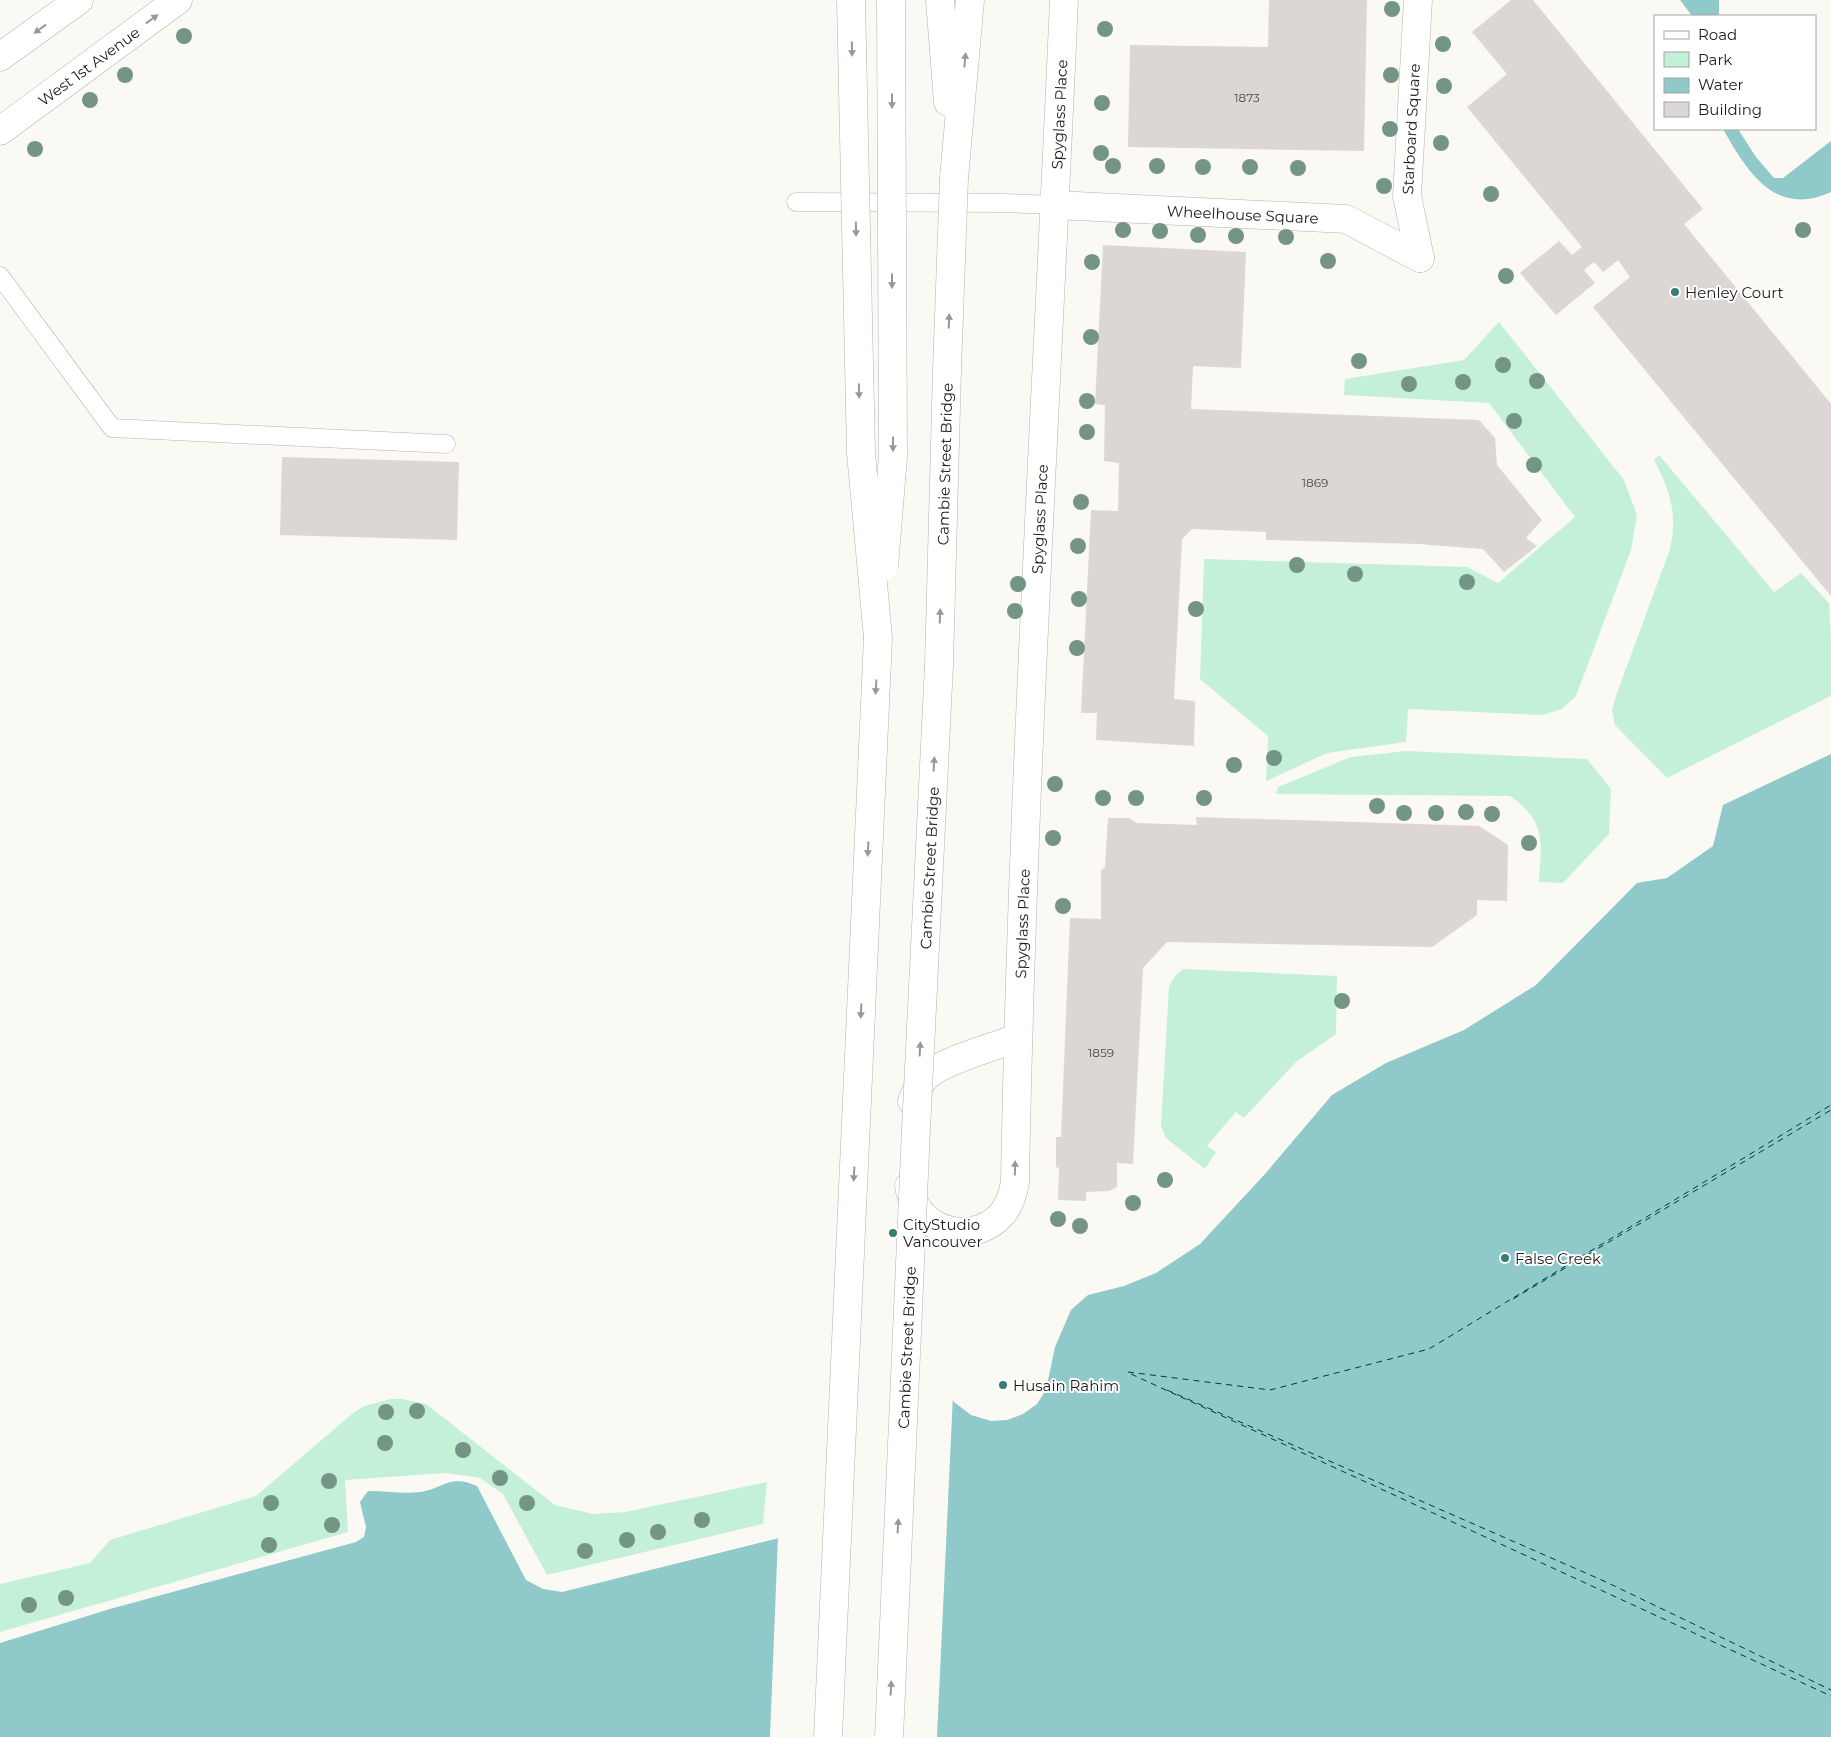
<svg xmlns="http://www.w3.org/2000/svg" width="1831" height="1737" viewBox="0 0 1831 1737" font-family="Montserrat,sans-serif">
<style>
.green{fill:#c4f0d7}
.water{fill:#8fc9c9}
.pier{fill:#fbf9f4}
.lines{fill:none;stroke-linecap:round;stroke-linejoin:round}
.ferry{stroke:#003838;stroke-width:1;stroke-dasharray:6 5;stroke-linecap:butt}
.building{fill:#dcd6d5}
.service-casing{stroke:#b4b2ae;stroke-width:19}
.minor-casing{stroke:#b4b2ae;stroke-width:29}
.secondary-casing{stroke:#b4b2ae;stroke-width:29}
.service{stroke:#fff;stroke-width:18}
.minor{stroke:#fff;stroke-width:28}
.secondary{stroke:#fff;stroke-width:28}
.secondary-bridge-casing{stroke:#b4b2ae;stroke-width:29;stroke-linecap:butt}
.secondary-bridge{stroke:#fff;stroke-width:28}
.tree{fill:#749485}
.oneway{fill:#999898}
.poi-dot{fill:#397d70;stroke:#fff;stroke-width:2}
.labels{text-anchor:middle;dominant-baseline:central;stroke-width:4;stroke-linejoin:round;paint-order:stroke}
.number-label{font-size:12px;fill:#4c4a48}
.street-label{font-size:15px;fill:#1c1b19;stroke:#fff}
.poi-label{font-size:15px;fill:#1c1b19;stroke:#fff;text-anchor:start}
</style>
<rect width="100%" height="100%" fill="#fbf9f4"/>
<!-- green -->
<g class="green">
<polygon points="1499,322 1624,480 1637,515 1631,550 1576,696 1562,709 1543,715 1408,709 1406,742 1327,753 1266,781 1268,736 1200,679 1204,559 1467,567 1498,583 1575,517 1489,403 1344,395 1345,379 1464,360"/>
<path d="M1659 455 1774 592 1801 573 1829 603 1831 640V696L1667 778 1615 725 1612 710 1617 693 1670 549C1678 513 1670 491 1654 460Z"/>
<path d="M1406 751 1587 759 1611 789 1609 834 1563 883 1539 882C1541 841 1547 822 1510 796L1276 794 1278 787 1351 757Z"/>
<polygon points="1183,969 1337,976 1336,1034 1296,1062 1244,1118 1236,1112 1207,1146 1216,1152 1205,1169 1166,1138 1161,1126 1169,986 1175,976"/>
<polygon points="391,1399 402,1399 426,1404 555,1505 593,1514 625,1512 767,1482 763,1524 547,1575 503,1494 480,1478 446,1473 345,1480 348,1532 0,1632 0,1584 90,1563 110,1540 256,1496 352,1414 364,1406"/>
</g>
<!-- water -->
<g class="water">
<polygon points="1680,0 1719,0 1719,16 1692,16"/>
<path d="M1723 129H1738L1756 157 1774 178H1783L1831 141V192C1775 218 1747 171 1723 129Z"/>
<path d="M1831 754V1737H0V1643L110 1609 356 1542 364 1537 366 1527 360 1502 368 1491C385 1491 403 1494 420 1492 445 1488 449 1474 477 1486L526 1580 543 1589 562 1592 787 1536 943 1384 954 1402 971 1415 991 1421 1007 1420 1023 1414 1037 1404 1046 1390 1055 1347 1071 1310 1088 1295 1124 1286 1156 1273 1200 1244 1265 1174 1332 1095 1386 1063 1464 1030 1536 985 1637 883 1667 878 1713 846 1723 805Z"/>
</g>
<!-- pier -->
<polygon class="pier" points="942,1382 945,1383 953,1395 937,1737 770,1737 778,1536 786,1534"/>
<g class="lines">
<!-- ferry -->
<g class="ferry">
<polyline points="1513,1299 1831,1110"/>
<polyline points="1128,1372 1270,1390 1429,1349 1831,1105"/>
<polyline points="1131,1374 1831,1696"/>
<polyline points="1167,1390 1604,1581 1831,1690"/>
</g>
</g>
<!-- building -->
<g class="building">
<polygon points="1269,0 1367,0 1364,151 1128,147 1130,45 1268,47"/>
<polygon points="1511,0 1533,0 1703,209 1684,224 1831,404 1831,596 1593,307 1630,277 1618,260 1603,272 1594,262 1584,270 1595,283 1556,315 1520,273 1559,241 1572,255 1582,247 1467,107 1507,74 1472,32"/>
<polygon points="1103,245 1246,252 1241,368 1193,366 1191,409 1479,420 1495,438 1497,465 1542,520 1526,538 1537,546 1504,572 1483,549 1419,544 1266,540 1266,532 1192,529 1182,539 1174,699 1195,701 1194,746 1096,740 1097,713 1081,713 1091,510 1118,511 1119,463 1104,461 1105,405 1095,404"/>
<polygon points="282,457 459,462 457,540 280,535"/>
<polygon points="1196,817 1479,826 1508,845 1507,901 1477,900 1477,915 1432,947 1167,942 1143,968 1133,1164 1117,1163 1117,1187 1109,1191 1086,1192 1086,1201 1058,1200 1059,1168 1056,1167 1056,1137 1061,1137 1070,918 1101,919 1101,870 1105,867 1108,818 1129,818 1137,823 1197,825"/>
</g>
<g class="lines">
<defs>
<g id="service">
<polyline points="796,202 1004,203 1055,205"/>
<polyline points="0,276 112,428 446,444"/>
</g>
<g id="minor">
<polyline points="1418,0 1407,196 1420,258"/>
<polyline points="0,57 79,0"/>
<path id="s1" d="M0 131 178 0"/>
<path id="s2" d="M1055 205 1346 219 1420 258"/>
<path d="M912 1101C916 1091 920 1082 928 1075 945 1060 996 1046 1018 1038"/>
<path id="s3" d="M909 1186C910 1192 912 1199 915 1204 932 1236 978 1242 1002 1214 1010 1205 1013 1194 1015 1182 1022 788 1047 394 1064 0"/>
</g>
<g id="secondary">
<polyline points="940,0 948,102"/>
<polyline points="954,178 970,0"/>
<path id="s4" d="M939 665 947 370"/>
<polyline points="828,1737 878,638"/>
</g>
</defs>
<!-- service casing -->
<use href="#service" class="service-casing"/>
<!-- minor casing -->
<use href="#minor" class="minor-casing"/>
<!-- secondary casing -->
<use href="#secondary" class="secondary-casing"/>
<!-- service -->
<use href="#service" class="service"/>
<!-- minor -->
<use href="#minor" class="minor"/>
<!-- secondary -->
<use href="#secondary" class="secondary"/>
<defs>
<g id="secondary-bridge">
<polyline points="851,0 861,453 878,638"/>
<polyline points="947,370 954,178"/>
<polyline points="884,566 893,457 891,0"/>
<path id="s5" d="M889 1737 916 1129 939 665"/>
</g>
</defs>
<!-- secondary-bridge casing -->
<use href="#secondary-bridge" class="secondary-bridge-casing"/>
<!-- secondary-bridge -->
<use href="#secondary-bridge" class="secondary-bridge"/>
</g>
<!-- trees -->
<g class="tree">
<circle cx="1392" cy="9" r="8"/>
<circle cx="1105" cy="29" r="8"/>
<circle cx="184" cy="36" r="8"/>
<circle cx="1443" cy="44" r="8"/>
<circle cx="125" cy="75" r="8"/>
<circle cx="1391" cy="75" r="8"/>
<circle cx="1444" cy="86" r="8"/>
<circle cx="90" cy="100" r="8"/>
<circle cx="1102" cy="103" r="8"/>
<circle cx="1390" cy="129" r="8"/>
<circle cx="1441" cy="143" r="8"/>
<circle cx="35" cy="149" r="8"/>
<circle cx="1101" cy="153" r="8"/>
<circle cx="1113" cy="166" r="8"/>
<circle cx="1157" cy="166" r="8"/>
<circle cx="1203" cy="167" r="8"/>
<circle cx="1250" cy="167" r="8"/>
<circle cx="1298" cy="168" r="8"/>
<circle cx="1384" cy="186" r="8"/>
<circle cx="1491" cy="194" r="8"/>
<circle cx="1123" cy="230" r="8"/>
<circle cx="1803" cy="230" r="8"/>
<circle cx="1160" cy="231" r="8"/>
<circle cx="1198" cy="235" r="8"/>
<circle cx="1236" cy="236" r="8"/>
<circle cx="1286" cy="237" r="8"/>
<circle cx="1328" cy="261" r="8"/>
<circle cx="1092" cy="262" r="8"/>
<circle cx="1506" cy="276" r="8"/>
<circle cx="1091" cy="337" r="8"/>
<circle cx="1359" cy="361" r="8"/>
<circle cx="1503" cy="365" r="8"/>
<circle cx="1537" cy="381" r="8"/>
<circle cx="1463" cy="382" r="8"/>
<circle cx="1409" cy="384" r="8"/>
<circle cx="1087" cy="401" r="8"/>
<circle cx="1514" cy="421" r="8"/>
<circle cx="1087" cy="432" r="8"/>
<circle cx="1534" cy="465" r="8"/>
<circle cx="1081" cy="502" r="8"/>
<circle cx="1078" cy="546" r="8"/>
<circle cx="1297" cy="565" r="8"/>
<circle cx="1355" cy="574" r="8"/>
<circle cx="1467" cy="582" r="8"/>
<circle cx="1018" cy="584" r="8"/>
<circle cx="1079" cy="599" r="8"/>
<circle cx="1196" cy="609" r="8"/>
<circle cx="1015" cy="611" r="8"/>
<circle cx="1077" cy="648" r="8"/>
<circle cx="1274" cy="758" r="8"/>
<circle cx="1234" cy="765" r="8"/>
<circle cx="1055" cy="784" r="8"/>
<circle cx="1103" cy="798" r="8"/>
<circle cx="1136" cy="798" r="8"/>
<circle cx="1204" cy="798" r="8"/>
<circle cx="1377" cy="806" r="8"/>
<circle cx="1466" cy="812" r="8"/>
<circle cx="1404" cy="813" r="8"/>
<circle cx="1436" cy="813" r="8"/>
<circle cx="1492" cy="814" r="8"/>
<circle cx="1053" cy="838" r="8"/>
<circle cx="1529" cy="843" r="8"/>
<circle cx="1063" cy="906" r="8"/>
<circle cx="1342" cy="1001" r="8"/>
<circle cx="1165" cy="1180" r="8"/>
<circle cx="1133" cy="1203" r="8"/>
<circle cx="1058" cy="1219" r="8"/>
<circle cx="1080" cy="1226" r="8"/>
<circle cx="417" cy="1411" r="8"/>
<circle cx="386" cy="1412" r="8"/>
<circle cx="385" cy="1443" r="8"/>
<circle cx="463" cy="1450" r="8"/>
<circle cx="500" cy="1478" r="8"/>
<circle cx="329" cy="1481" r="8"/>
<circle cx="271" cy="1503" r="8"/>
<circle cx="527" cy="1503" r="8"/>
<circle cx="702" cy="1520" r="8"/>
<circle cx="332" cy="1525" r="8"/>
<circle cx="658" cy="1532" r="8"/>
<circle cx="627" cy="1540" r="8"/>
<circle cx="269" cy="1545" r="8"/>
<circle cx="585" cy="1551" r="8"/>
<circle cx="66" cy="1598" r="8"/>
<circle cx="29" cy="1605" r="8"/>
</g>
<!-- one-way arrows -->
<defs><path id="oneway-solid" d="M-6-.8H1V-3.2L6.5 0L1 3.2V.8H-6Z" transform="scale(1.25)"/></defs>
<g class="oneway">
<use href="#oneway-solid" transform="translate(152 19) rotate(-36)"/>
<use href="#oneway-solid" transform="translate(40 29) rotate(144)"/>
<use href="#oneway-solid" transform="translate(852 49) rotate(89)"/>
<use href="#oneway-solid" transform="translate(965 60) rotate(-85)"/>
<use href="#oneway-solid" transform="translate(892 101) rotate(90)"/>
<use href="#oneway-solid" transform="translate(856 229) rotate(89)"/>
<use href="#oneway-solid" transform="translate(892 281) rotate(90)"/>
<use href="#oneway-solid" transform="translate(949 321) rotate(-88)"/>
<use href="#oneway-solid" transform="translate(859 391) rotate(89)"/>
<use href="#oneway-solid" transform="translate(893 444) rotate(90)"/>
<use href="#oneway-solid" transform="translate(940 616) rotate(-88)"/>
<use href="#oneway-solid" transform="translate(876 687) rotate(93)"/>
<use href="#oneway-solid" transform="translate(934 764) rotate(-87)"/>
<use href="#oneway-solid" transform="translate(868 849) rotate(93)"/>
<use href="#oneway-solid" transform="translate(861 1011) rotate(93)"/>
<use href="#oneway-solid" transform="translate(920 1049) rotate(-87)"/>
<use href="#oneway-solid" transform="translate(1015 1168) rotate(-89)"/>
<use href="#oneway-solid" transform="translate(854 1174) rotate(93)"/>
<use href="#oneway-solid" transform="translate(898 1526) rotate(-87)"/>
<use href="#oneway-solid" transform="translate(891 1688) rotate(-87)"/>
</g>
<!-- markers -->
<g class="poi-dot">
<circle cx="1675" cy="292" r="5"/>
<circle cx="893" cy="1233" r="5"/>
<circle cx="1505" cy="1258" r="5"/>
<circle cx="1003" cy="1385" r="5"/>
</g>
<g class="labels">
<!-- number labels -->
<g class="number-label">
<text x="1247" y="97">1873</text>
<text x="1315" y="482">1869</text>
<text x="1101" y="1052">1859</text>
</g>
<!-- street labels -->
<g class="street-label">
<text stroke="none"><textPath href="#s1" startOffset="110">West 1st Avenue</textPath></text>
<text stroke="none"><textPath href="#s3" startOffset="1225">Spyglass Place</textPath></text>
<text transform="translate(1411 129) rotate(-87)">Starboard Square</text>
<text stroke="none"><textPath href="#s2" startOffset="188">Wheelhouse Square</textPath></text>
<text stroke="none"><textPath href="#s4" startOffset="201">Cambie Street Bridge</textPath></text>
<text stroke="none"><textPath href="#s3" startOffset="820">Spyglass Place</textPath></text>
<text stroke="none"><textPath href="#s5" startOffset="870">Cambie Street Bridge</textPath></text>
<text stroke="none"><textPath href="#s3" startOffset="415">Spyglass Place</textPath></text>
<text stroke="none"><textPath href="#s5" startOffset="390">Cambie Street Bridge</textPath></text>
</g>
<!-- poi labels -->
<g class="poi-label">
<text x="1685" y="292">Henley Court</text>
<text x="903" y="1224">CityStudio<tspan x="903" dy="17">Vancouver</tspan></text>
<text x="1515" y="1258">False Creek</text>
<text x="1013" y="1385">Husain Rahim</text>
</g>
</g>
<!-- legend -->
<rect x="1654" y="15" width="162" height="115" fill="#ffffff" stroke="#a4a4a3"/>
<rect x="1664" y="31" width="25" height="8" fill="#ffffff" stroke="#a4a4a3"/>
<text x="1698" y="40" font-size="15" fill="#1c1b19">Road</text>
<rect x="1664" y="52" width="25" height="15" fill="#c4f0d7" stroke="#a4a4a3"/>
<text x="1698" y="65" font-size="15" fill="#1c1b19">Park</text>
<rect x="1664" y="78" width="25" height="15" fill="#8fc9c9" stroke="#a4a4a3"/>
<text x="1698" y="90" font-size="15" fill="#1c1b19">Water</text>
<rect x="1664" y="102" width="25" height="15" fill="#dcd6d5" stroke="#a4a4a3"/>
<text x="1698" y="115" font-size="15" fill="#1c1b19">Building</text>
</svg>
